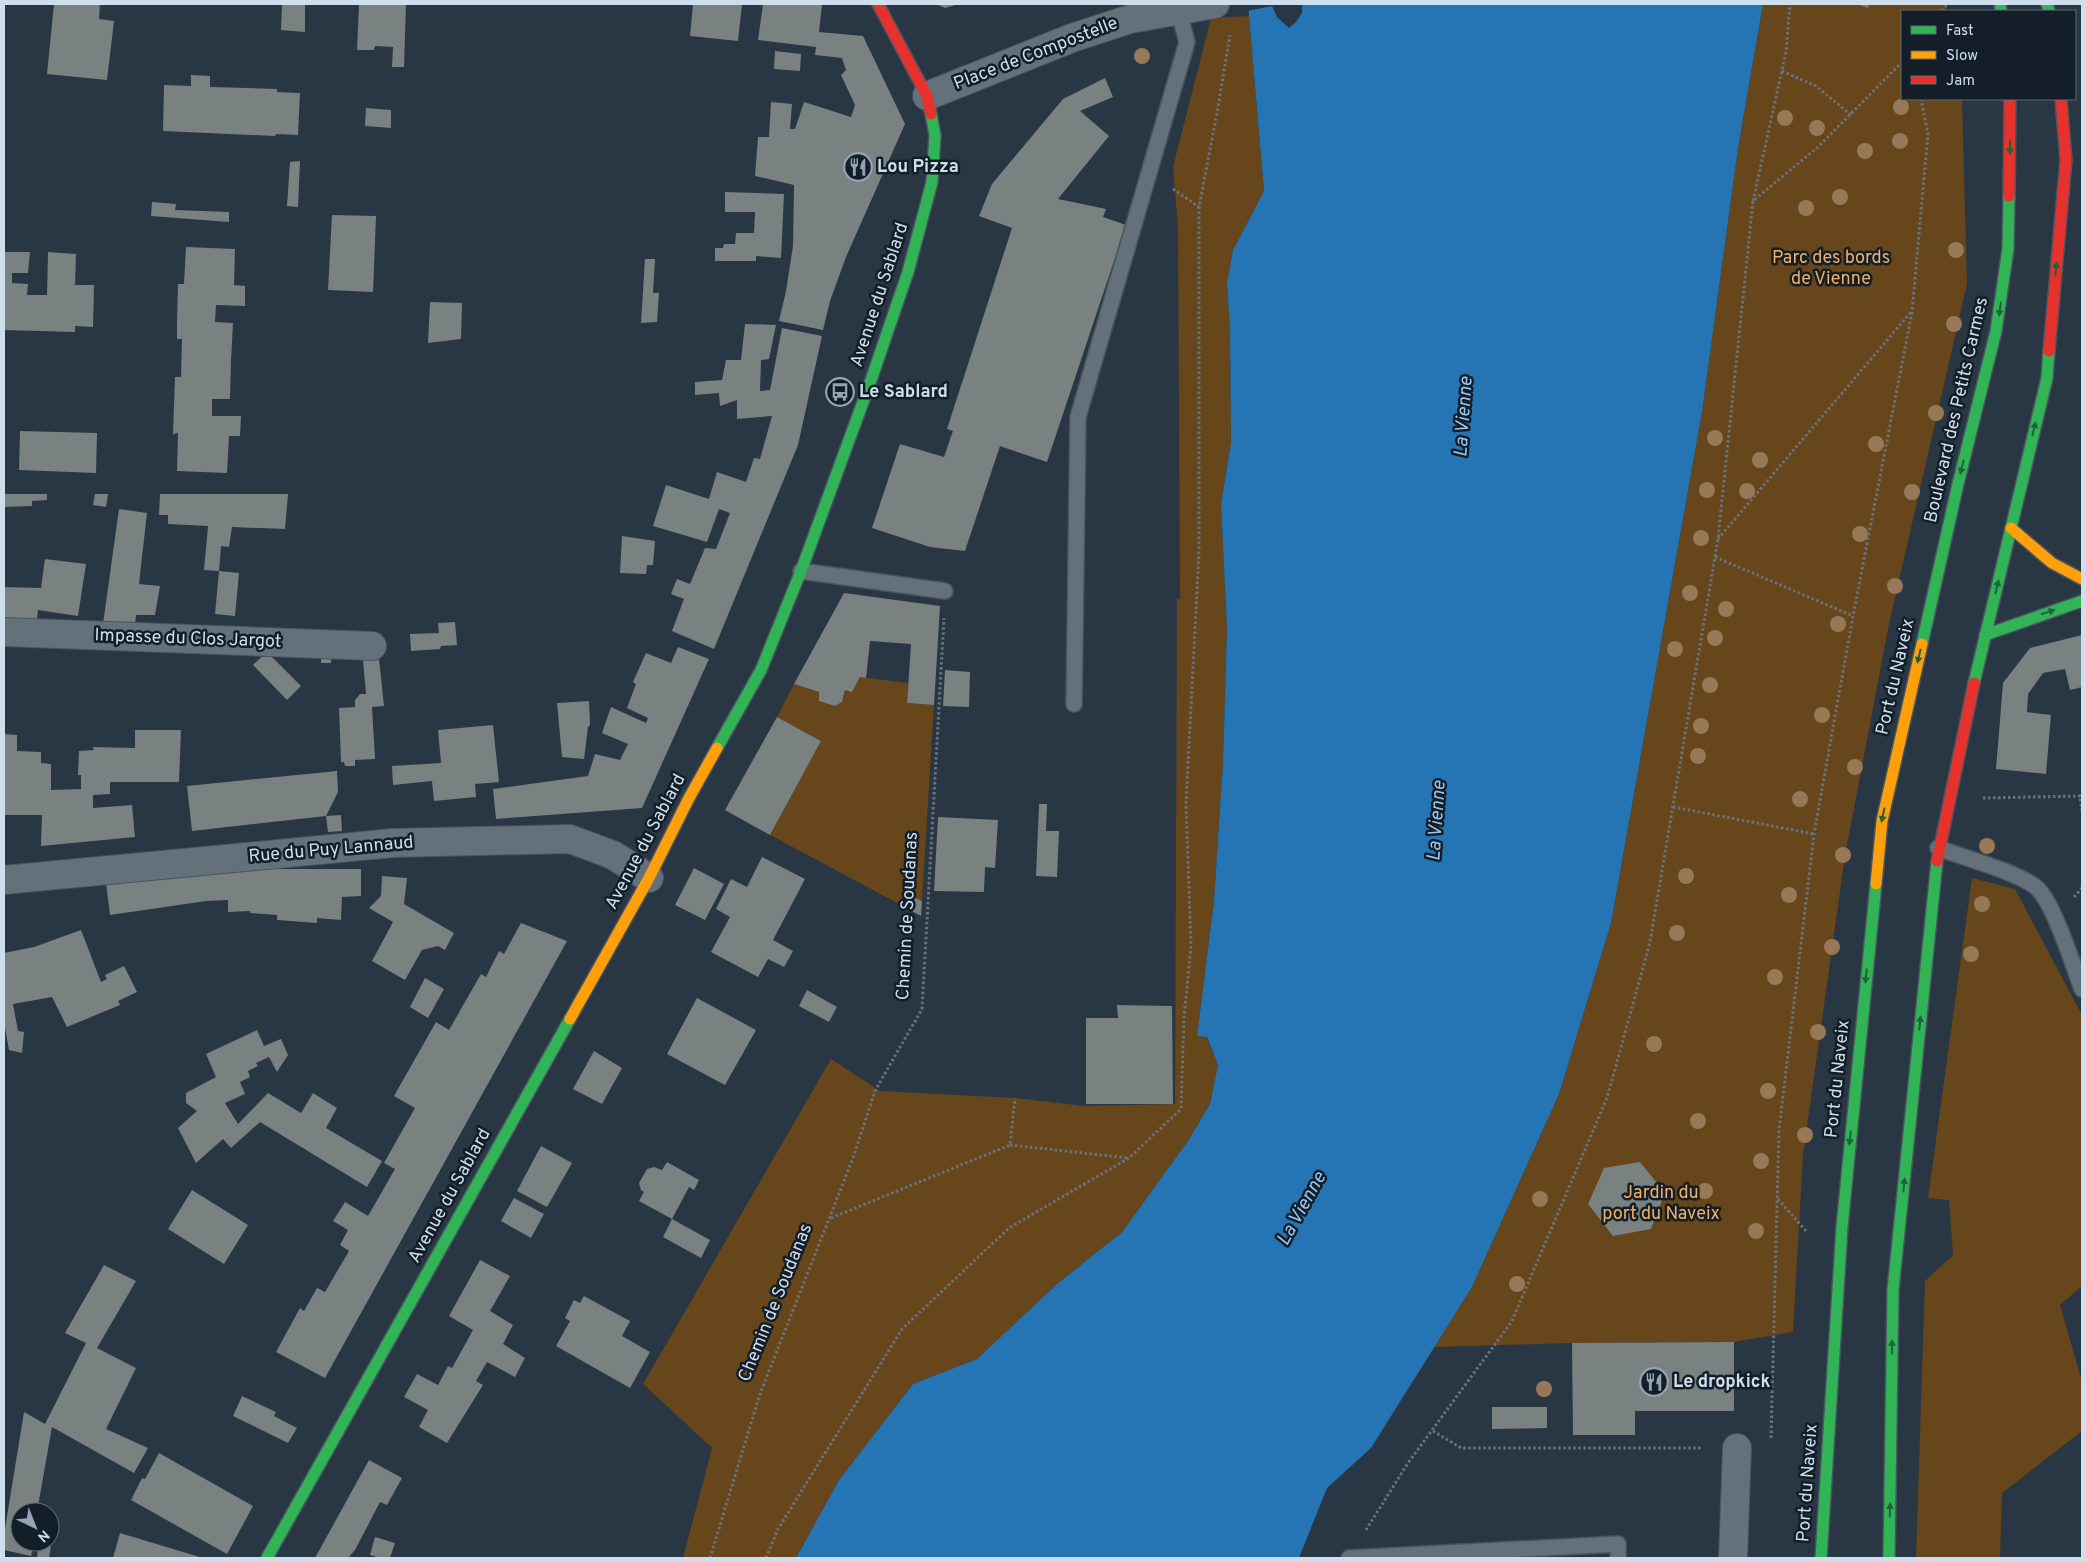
<svg xmlns="http://www.w3.org/2000/svg" width="2086" height="1562" viewBox="0 0 2086 1562" font-family="Overpass,sans-serif">
<style>
.green{fill:#66461a}
.water{fill:#2574b3}
.pier{fill:#293643}
.building{fill:#798181}
.lines{fill:none;stroke-linecap:round;stroke-linejoin:round}
.lane-casing{stroke:#48545f;stroke-width:18}
.street-casing{stroke:#48545f;stroke-width:30}
.fast-casing{stroke:#48545f;stroke-width:14}
.slow-casing{stroke:#48545f;stroke-width:14}
.jam-casing{stroke:#48545f;stroke-width:14}
.path{stroke:#6a727c;stroke-width:3;stroke-dasharray:2.5 2.5;stroke-linecap:butt}
.lane{stroke:#65717a;stroke-width:15}
.street{stroke:#65717a;stroke-width:28}
.fast{stroke:#30b455;stroke-width:11}
.slow{stroke:#ff9f0a;stroke-width:11}
.jam{stroke:#e5322d;stroke-width:11}
.tree{fill:#977957}
.oneway{fill:#20623c}
.labels{text-anchor:middle;dominant-baseline:central;stroke-width:5;stroke-linejoin:round;paint-order:stroke}
.street-label{font-size:18px;fill:#cfdeed;stroke:#131e28}
.poi-label{font-size:18px;font-weight:bold;fill:#cfdeed;stroke:#131e28;text-anchor:start}
.park-label{font-size:18px;fill:#f1b068;stroke:#131e28}
.water-label{font-size:19px;font-style:italic;fill:#98c6f1;stroke:#131e28}
</style>
<rect width="100%" height="100%" fill="#293643"/>
<!-- green -->
<g class="green">
<polygon points="1763,4 1946,4 1947,11 1902,11 1902,99 1962,99 1967,284 1889,624 1845,856 1803,1155 1793,1332 1734,1342 1572,1343 1434,1347 1472,1287 1559,1094 1611,923 1702,412 1738,148"/>
<polygon points="1249,16 1264,191 1233,250 1227,283 1230,328 1231,442 1221,505 1227,628 1223,762 1214,901 1197,1036 1206,1037 1218,1065 1210,1104 1188,1141 1122,1232 1057,1284 977,1359 913,1384 839,1480 796,1558 683,1558 712,1448 643,1384 831,1059 880,1091 1015,1098 1084,1106 1175,1104 1177,599 1180,599 1178,227 1173,167 1211,18"/>
<polygon points="860,677 908,683 907,703 934,705 922,901 906,893 901,905 770,835 821,741 777,717 794,684 819,692 819,701 835,706 842,702 845,690 852,691"/>
<polygon points="1972,878 2015,889 2082,1015 2082,1286 2060,1305 2082,1382 2082,1431 2002,1493 2000,1558 1916,1558 1925,1281 1953,1255 1949,1200 1928,1198"/>
</g>
<!-- water -->
<polygon class="water" points="1248,4 1763,4 1738,148 1702,412 1611,923 1559,1094 1472,1287 1371,1448 1327,1488 1299,1558 796,1558 839,1480 913,1384 977,1359 1057,1284 1122,1232 1188,1141 1210,1104 1218,1065 1207,1037 1197,1036 1214,901 1223,762 1227,628 1221,505 1231,442 1230,328 1227,283 1233,250 1264,191"/>
<!-- pier -->
<polygon class="pier" points="1246,4 1302,4 1302,13 1296,22 1289,28 1277,17 1272,6 1247,11"/>
<!-- building -->
<g class="building">
<polygon points="54,4 100,4 99,19 114,21 107,80 47,74"/>
<polygon points="282,4 305,4 305,32 281,30"/>
<polygon points="359,4 406,4 404,67 392,67 393,47 375,46 374,50 357,50"/>
<polygon points="693,4 742,4 738,41 690,36"/>
<polygon points="763,4 822,4 819,32 863,36 905,124 846,257 830,301 823,330 779,321 786,291 793,246 794,185 755,176 758,137 769,137 771,102 792,104 790,129 795,129 804,102 851,117 855,105 841,75 846,70 842,58 815,55 816,47 758,40"/>
<polygon points="936,4 959,4 945,8"/>
<polygon points="1857,4 1869,4 1868,8"/>
<polygon points="775,51 801,54 800,71 774,69"/>
<polygon points="191,75 210,76 210,87 277,89 277,92 300,93 298,135 276,134 275,136 163,131 164,85 191,86"/>
<polygon points="1105,78 1113,97 1080,111 1109,136 1058,199 1106,209 1103,217 1126,225 1047,462 1000,446 965,551 930,547 872,528 900,444 944,457 953,431 947,429 1012,228 979,216 992,184 1063,99"/>
<polygon points="366,108 391,110 391,128 365,126"/>
<polygon points="300,161 298,207 287,206 290,162"/>
<polygon points="725,192 784,194 781,258 756,256 756,261 715,261 715,248 723,248 724,244 735,244 736,233 754,233 755,212 725,212"/>
<polygon points="152,202 176,204 175,210 229,212 229,222 151,216"/>
<polygon points="332,215 376,216 373,292 328,290"/>
<polygon points="186,247 235,249 234,285 245,286 245,306 216,305 215,322 233,323 231,361 230,399 212,399 212,416 241,416 240,436 229,436 227,473 177,471 178,433 173,434 175,377 181,377 182,339 177,339 177,321 178,284 184,284"/>
<polygon points="4,252 30,252 28,273 12,273 12,283 28,284 27,295 47,295 48,252 76,254 75,285 94,285 93,327 75,326 75,332 4,330"/>
<polygon points="645,259 655,259 653,293 659,293 657,322 641,323"/>
<polygon points="430,302 462,303 461,339 428,343"/>
<polygon points="745,324 776,325 769,359 761,360 760,391 770,390 782,328 822,336 798,445 714,649 672,631 684,599 671,594 677,579 690,584 705,548 716,549 730,513 719,509 707,542 653,526 666,485 709,499 717,472 746,482 754,458 760,459 772,416 737,419 737,400 720,406 719,393 695,395 695,382 722,380 726,360 741,360"/>
<polygon points="20,431 97,433 96,473 19,470"/>
<polygon points="4,494 47,494 47,500 32,501 32,506 4,507"/>
<polygon points="95,494 108,494 106,507 93,505"/>
<polygon points="160,494 288,494 285,529 232,527 229,547 221,546 219,571 239,573 235,616 215,614 219,571 204,570 208,526 168,524 168,515 159,515"/>
<polygon points="119,509 147,513 139,584 160,586 155,615 136,615 135,624 103,624"/>
<polygon points="622,536 655,541 653,565 647,565 646,574 620,573"/>
<polygon points="45,559 86,564 78,616 38,610 37,620 4,620 4,587 41,588"/>
<polygon points="844,593 940,606 934,705 907,703 911,644 870,641 866,678 860,677 852,692 845,690 842,702 835,706 819,701 819,692 794,684"/>
<polygon points="455,622 457,645 441,646 440,649 411,651 410,634 439,633 438,623"/>
<polygon points="2082,635 2082,687 2070,690 2065,669 2043,673 2028,694 2027,712 2051,715 2046,774 1996,769 2003,683 2030,648"/>
<polygon points="678,647 709,659 642,808 496,819 493,789 588,776 595,754 620,760 628,744 602,733 611,707 646,723 648,718 627,708 636,684 633,682 646,653 671,663"/>
<polygon points="267,652 301,686 287,700 253,665"/>
<polygon points="321,652 331,654 331,663 321,663"/>
<polygon points="379,659 384,706 372,707 375,759 355,760 355,766 345,766 344,762 341,762 339,708 355,707 355,700 360,694 366,694 363,660"/>
<polygon points="945,670 970,672 969,707 943,706"/>
<polygon points="589,701 590,725 588,727 584,759 562,757 557,703"/>
<polygon points="777,717 821,741 770,835 725,810"/>
<polygon points="493,725 499,782 475,784 476,797 434,801 432,781 393,785 392,766 441,763 438,730"/>
<polygon points="135,730 181,730 179,782 110,782 110,794 93,795 93,808 132,805 135,837 41,846 42,815 4,815 4,734 17,735 17,751 41,752 41,763 51,764 51,790 81,789 81,775 78,775 79,751 94,750 93,747 135,748"/>
<polygon points="337,771 338,792 326,816 192,831 187,786"/>
<polygon points="1039,804 1047,804 1046,831 1059,831 1057,877 1036,876"/>
<polygon points="341,815 342,831 328,832 326,816"/>
<polygon points="938,817 998,820 995,868 985,867 984,892 934,891"/>
<polygon points="762,857 805,879 773,940 793,951 784,967 768,959 758,977 711,952 730,917 716,909 731,879 747,887"/>
<polygon points="694,868 724,884 705,920 675,905"/>
<polygon points="236,869 361,869 361,896 342,897 341,920 317,918 317,923 277,920 277,915 250,913 250,911 228,912 228,900 206,901 110,915 106,883"/>
<polygon points="382,876 407,878 404,904 454,933 445,950 438,946 422,950 405,980 372,961 393,922 369,908 381,896"/>
<polygon points="906,893 922,901 921,916 901,905"/>
<polygon points="521,923 567,941 325,1378 276,1352 300,1308 304,1311 317,1288 325,1292 349,1251 340,1245 348,1230 333,1221 345,1202 368,1216 395,1169 384,1163 415,1108 394,1096 436,1022 449,1030 481,974 486,977 499,951 504,954"/>
<polygon points="81,930 101,982 107,979 105,975 124,966 137,992 118,1001 120,1005 67,1027 52,997 13,1004 18,1031 24,1032 22,1053 9,1050 4,1022 4,953 34,947"/>
<polygon points="425,978 444,989 428,1018 410,1007"/>
<polygon points="807,990 837,1007 829,1022 799,1006"/>
<polygon points="697,998 756,1030 725,1085 667,1054"/>
<polygon points="1117,1005 1172,1006 1173,1104 1086,1104 1086,1018 1118,1018"/>
<polygon points="257,1030 264,1046 281,1039 288,1055 277,1072 269,1057 256,1063 258,1066 248,1071 250,1077 240,1082 245,1094 225,1103 238,1124 268,1093 301,1113 313,1093 337,1108 326,1128 382,1161 367,1187 260,1122 231,1148 223,1139 196,1163 178,1128 197,1111 186,1103 186,1093 216,1077 206,1054"/>
<polygon points="594,1051 622,1068 602,1104 573,1089"/>
<polygon points="541,1146 572,1163 547,1207 517,1191"/>
<polygon points="667,1162 699,1180 694,1190 689,1187 672,1219 710,1240 701,1258 663,1237 672,1219 639,1201 644,1192 641,1190 639,1183 647,1169 654,1167 662,1170"/>
<polygon points="1640,1162 1665,1193 1651,1229 1613,1236 1588,1204 1604,1168"/>
<polygon points="192,1190 248,1225 224,1264 168,1229"/>
<polygon points="514,1198 544,1214 531,1238 501,1221"/>
<polygon points="480,1260 510,1276 490,1311 513,1325 503,1344 525,1358 515,1377 487,1362 476,1381 483,1385 447,1443 419,1427 428,1410 404,1397 417,1374 438,1385 448,1366 452,1368 473,1330 449,1316"/>
<polygon points="104,1265 136,1281 97,1348 136,1368 106,1429 148,1448 134,1473 52,1427 37,1512 20,1512 20,1542 34,1542 31,1556 4,1550 4,1535 24,1412 45,1424 86,1343 65,1333"/>
<polygon points="584,1296 630,1321 622,1336 650,1352 630,1388 556,1346 570,1321 565,1318 574,1300 580,1303"/>
<polygon points="1734,1342 1734,1411 1635,1411 1635,1435 1573,1435 1572,1343"/>
<polygon points="242,1396 276,1412 274,1416 297,1428 288,1443 233,1416"/>
<polygon points="1492,1407 1547,1407 1547,1428 1492,1429"/>
<polygon points="159,1453 253,1506 227,1554 131,1500 142,1478 145,1479"/>
<polygon points="369,1460 402,1478 387,1505 380,1502 355,1550 348,1558 315,1558"/>
<polygon points="120,1533 203,1558 113,1558"/>
<polygon points="375,1537 395,1543 390,1558 381,1558 370,1555"/>
<polygon points="50,1539 52,1539 49,1558 37,1557 39,1542 50,1542"/>
</g>
<g class="lines">
<defs>
<g id="lane">
<polyline points="801,571 945,591"/>
<polyline points="1074,704 1078,417 1187,42 1178,9"/>
<path d="M1938 848C1962 857 2020 873 2037 888 2054 904 2073 965 2082 989"/>
<polyline points="1349,1558 1618,1544 1618,1558"/>
</g>
<g id="street">
<polyline points="927,96 1072,38 1130,19 1215,4"/>
<polyline points="4,632 372,646"/>
<polyline points="4,880 393,843 570,839 613,855 649,878"/>
<polyline points="1733,1558 1737,1448"/>
</g>
<g id="fast">
<polyline points="2000,4 2001,11"/>
<polyline points="2047,4 2049,11"/>
<polyline points="1985,635 2082,601"/>
<polyline points="1922,644 1958,484 1996,331 2008,249 2009,196"/>
<polyline points="1974,683 2047,378 2049,351"/>
<polyline points="717,748 761,670 801,571 870,383 908,272 932,182 935,135 931,114"/>
<polyline points="267,1558 570,1019"/>
<polyline points="1821,1558 1842,1227 1876,884"/>
<polyline points="1889,1558 1893,1290 1937,861"/>
</g>
<g id="slow">
<polyline points="2011,528 2052,563 2082,579"/>
<polyline points="1876,884 1882,821 1922,644"/>
<polyline points="570,1019 649,878 689,798 717,748"/>
</g>
<g id="jam">
<polyline points="878,4 927,96 931,114"/>
<polyline points="2009,196 2010,99"/>
<polyline points="2049,351 2066,160 2061,99"/>
<polyline points="1937,861 1974,683"/>
</g>
</defs>
<!-- lane casing -->
<use href="#lane" class="lane-casing"/>
<!-- street casing -->
<use href="#street" class="street-casing"/>
<!-- fast casing -->
<use href="#fast" class="fast-casing"/>
<!-- slow casing -->
<use href="#slow" class="slow-casing"/>
<!-- jam casing -->
<use href="#jam" class="jam-casing"/>
<!-- path -->
<g class="path">
<polyline points="1942,11 1947,4"/>
<polyline points="1782,71 1816,86 1851,115"/>
<polyline points="1173,189 1199,207"/>
<polyline points="1753,201 1786,52 1790,4"/>
<polyline points="1718,539 1911,312"/>
<polyline points="1715,557 1853,616"/>
<polyline points="2082,795 2080,796 2082,811"/>
<polyline points="1983,798 2080,796"/>
<polyline points="1673,807 1814,834"/>
<polyline points="2074,897 2082,888"/>
<polyline points="1010,1145 1129,1158"/>
<polyline points="1778,1199 1807,1232"/>
<polyline points="831,1218 1010,1145 1015,1098"/>
<polyline points="1433,1431 1461,1448 1703,1448"/>
<polyline points="1771,1438 1779,1130 1814,834 1853,616 1912,312 1928,134 1921,99"/>
<polyline points="1366,1530 1408,1463 1512,1321 1607,1098 1650,942 1718,539 1753,201 1818,147 1902,62"/>
<polyline points="710,1558 760,1394 853,1158 875,1091 922,1009 944,618"/>
<polyline points="766,1558 778,1529 902,1329 1009,1228 1129,1158 1181,1109 1184,1017 1191,946 1186,804 1199,551 1199,207 1217,113 1230,35"/>
</g>
<!-- lane -->
<use href="#lane" class="lane"/>
<!-- street -->
<use href="#street" class="street"/>
<!-- fast -->
<use href="#fast" class="fast"/>
<!-- slow -->
<use href="#slow" class="slow"/>
<!-- jam -->
<use href="#jam" class="jam"/>
</g>
<!-- trees -->
<g class="tree">
<circle cx="1142" cy="56" r="8"/>
<circle cx="1901" cy="107" r="8"/>
<circle cx="1785" cy="118" r="8"/>
<circle cx="1817" cy="128" r="8"/>
<circle cx="1900" cy="141" r="8"/>
<circle cx="1865" cy="151" r="8"/>
<circle cx="1840" cy="197" r="8"/>
<circle cx="1806" cy="208" r="8"/>
<circle cx="1956" cy="250" r="8"/>
<circle cx="1954" cy="324" r="8"/>
<circle cx="1936" cy="413" r="8"/>
<circle cx="1715" cy="438" r="8"/>
<circle cx="1876" cy="444" r="8"/>
<circle cx="1760" cy="460" r="8"/>
<circle cx="1707" cy="490" r="8"/>
<circle cx="1747" cy="491" r="8"/>
<circle cx="1912" cy="492" r="8"/>
<circle cx="1860" cy="534" r="8"/>
<circle cx="1701" cy="538" r="8"/>
<circle cx="1895" cy="586" r="8"/>
<circle cx="1690" cy="593" r="8"/>
<circle cx="1726" cy="609" r="8"/>
<circle cx="1838" cy="624" r="8"/>
<circle cx="1715" cy="638" r="8"/>
<circle cx="1675" cy="649" r="8"/>
<circle cx="1710" cy="685" r="8"/>
<circle cx="1822" cy="715" r="8"/>
<circle cx="1701" cy="726" r="8"/>
<circle cx="1698" cy="756" r="8"/>
<circle cx="1855" cy="767" r="8"/>
<circle cx="1800" cy="799" r="8"/>
<circle cx="1987" cy="846" r="8"/>
<circle cx="1843" cy="855" r="8"/>
<circle cx="1686" cy="876" r="8"/>
<circle cx="1789" cy="895" r="8"/>
<circle cx="1982" cy="904" r="8"/>
<circle cx="1677" cy="933" r="8"/>
<circle cx="1832" cy="947" r="8"/>
<circle cx="1971" cy="954" r="8"/>
<circle cx="1775" cy="977" r="8"/>
<circle cx="1818" cy="1032" r="8"/>
<circle cx="1654" cy="1044" r="8"/>
<circle cx="1768" cy="1091" r="8"/>
<circle cx="1698" cy="1121" r="8"/>
<circle cx="1805" cy="1135" r="8"/>
<circle cx="1761" cy="1161" r="8"/>
<circle cx="1705" cy="1191" r="8"/>
<circle cx="1540" cy="1199" r="8"/>
<circle cx="1756" cy="1231" r="8"/>
<circle cx="1517" cy="1284" r="8"/>
<circle cx="1544" cy="1389" r="8"/>
</g>
<!-- one-way arrows -->
<defs><path id="oneway-solid" d="M-6-.8H1V-3.2L6.5 0L1 3.2V.8H-6Z" transform="scale(1.25)"/></defs>
<g class="oneway">
<use href="#oneway-solid" transform="translate(2010 147) rotate(90)"/>
<use href="#oneway-solid" transform="translate(2056 269) rotate(-85)"/>
<use href="#oneway-solid" transform="translate(2000 309) rotate(98)"/>
<use href="#oneway-solid" transform="translate(2034 429) rotate(-77)"/>
<use href="#oneway-solid" transform="translate(1962 467) rotate(104)"/>
<use href="#oneway-solid" transform="translate(1997 587) rotate(-77)"/>
<use href="#oneway-solid" transform="translate(2048 612) rotate(-18)"/>
<use href="#oneway-solid" transform="translate(1919 656) rotate(103)"/>
<use href="#oneway-solid" transform="translate(1883 815) rotate(102)"/>
<use href="#oneway-solid" transform="translate(1866 976) rotate(96)"/>
<use href="#oneway-solid" transform="translate(1920 1023) rotate(-84)"/>
<use href="#oneway-solid" transform="translate(1850 1138) rotate(96)"/>
<use href="#oneway-solid" transform="translate(1904 1185) rotate(-84)"/>
<use href="#oneway-solid" transform="translate(1892 1347) rotate(-89)"/>
<use href="#oneway-solid" transform="translate(1890 1510) rotate(-89)"/>
</g>
<!-- icons -->
<defs>
<symbol id="restaurant-ring" viewBox="-11 -11 22 22"><circle r="9.5" fill="#131e28" stroke="#95a3b2" stroke-width="1.5"/><path d="M-5-6h1v4h1v-4h1v4h1v-4h1v5L-1.5 .5V6h-2V.5L-5-1ZM5-6V6H3V1.5H1.5Q1.5-4 5-6Z" fill="#95a3b2"/></symbol>
<symbol id="bus-ring" viewBox="-11 -11 22 22"><circle r="9.5" fill="#131e28" stroke="#95a3b2" stroke-width="1.5"/><path d="M-5-6H5V4H4V6H2V4H-2V6H-4V4H-5ZM-3.5-4V0h7V-4ZM-3.5 1.2v1.5H-2V1.2ZM2 1.2v1.5H3.5V1.2Z" fill="#95a3b2"/></symbol>
</defs>
<g fill-rule="evenodd">
<use href="#restaurant-ring" x="842" y="151" width="32" height="32"/>
<use href="#bus-ring" x="824" y="376" width="32" height="32"/>
<use href="#restaurant-ring" x="1638" y="1366" width="32" height="32"/>
</g>
<g class="labels">
<!-- street labels -->
<g class="street-label">
<text transform="translate(1036 54) rotate(-21)">Place de Compostelle</text>
<text transform="translate(880 295) rotate(-72)">Avenue du Sablard</text>
<text transform="translate(1957 410) rotate(-77)">Boulevard des Petits Carmes</text>
<text transform="translate(188 639) rotate(2)">Impasse du Clos Jargot</text>
<text transform="translate(1896 677) rotate(-77)">Port du Naveix</text>
<text transform="translate(646 842) rotate(-62)">Avenue du Sablard</text>
<text transform="translate(331 850) rotate(-5)">Rue du Puy Lannaud</text>
<text transform="translate(908 916) rotate(-87)">Chemin de Soudanas</text>
<text transform="translate(1838 1079) rotate(-84)">Port du Naveix</text>
<text transform="translate(450 1196) rotate(-61)">Avenue du Sablard</text>
<text transform="translate(776 1303) rotate(-68)">Chemin de Soudanas</text>
<text transform="translate(1808 1483) rotate(-86)">Port du Naveix</text>
</g>
<!-- poi labels -->
<g class="poi-label">
<text x="877" y="167">Lou Pizza</text>
<text x="859" y="392">Le Sablard</text>
<text x="1673" y="1382">Le dropkick</text>
</g>
<!-- park labels -->
<g class="park-label">
<text x="1831" y="258">Parc des bords<tspan x="1831" dy="21">de Vienne</tspan></text>
<text x="1661" y="1193">Jardin du<tspan x="1661" dy="21">port du Naveix</tspan></text>
</g>
<!-- water labels -->
<g class="water-label">
<text transform="translate(1464 417) rotate(-86)">La Vienne</text>
<text transform="translate(1437 821) rotate(-86)">La Vienne</text>
<text transform="translate(1302 1209) rotate(-61)">La Vienne</text>
</g>
</g>
<!-- border -->
<rect width="2086" height="1562" fill="none" stroke="#cfdeed" stroke-width="10"/>
<!-- legend -->
<rect x="1901" y="10" width="175" height="90" fill="#131e28" stroke="#5e6b77"/>
<rect x="1911" y="26" width="25" height="8" fill="#30b455" stroke="#5e6b77"/>
<text x="1946" y="35" font-size="15" fill="#cfdeed">Fast</text>
<rect x="1911" y="51" width="25" height="8" fill="#ff9f0a" stroke="#5e6b77"/>
<text x="1946" y="60" font-size="15" fill="#cfdeed">Slow</text>
<rect x="1911" y="76" width="25" height="8" fill="#e5322d" stroke="#5e6b77"/>
<text x="1946" y="85" font-size="15" fill="#cfdeed">Jam</text>
<!-- north arrow -->
<g transform="translate(35 1527) rotate(137)"><circle r="24" fill="#131e28" stroke="#5e6b77"/>
<path d="M0-4L9 19L0 12L-9 19Z" fill="#95a3b2"/>
<text y="-8" font-size="14" font-weight="bold" text-anchor="middle" fill="#cfdeed">N</text>
</g>
</svg>
